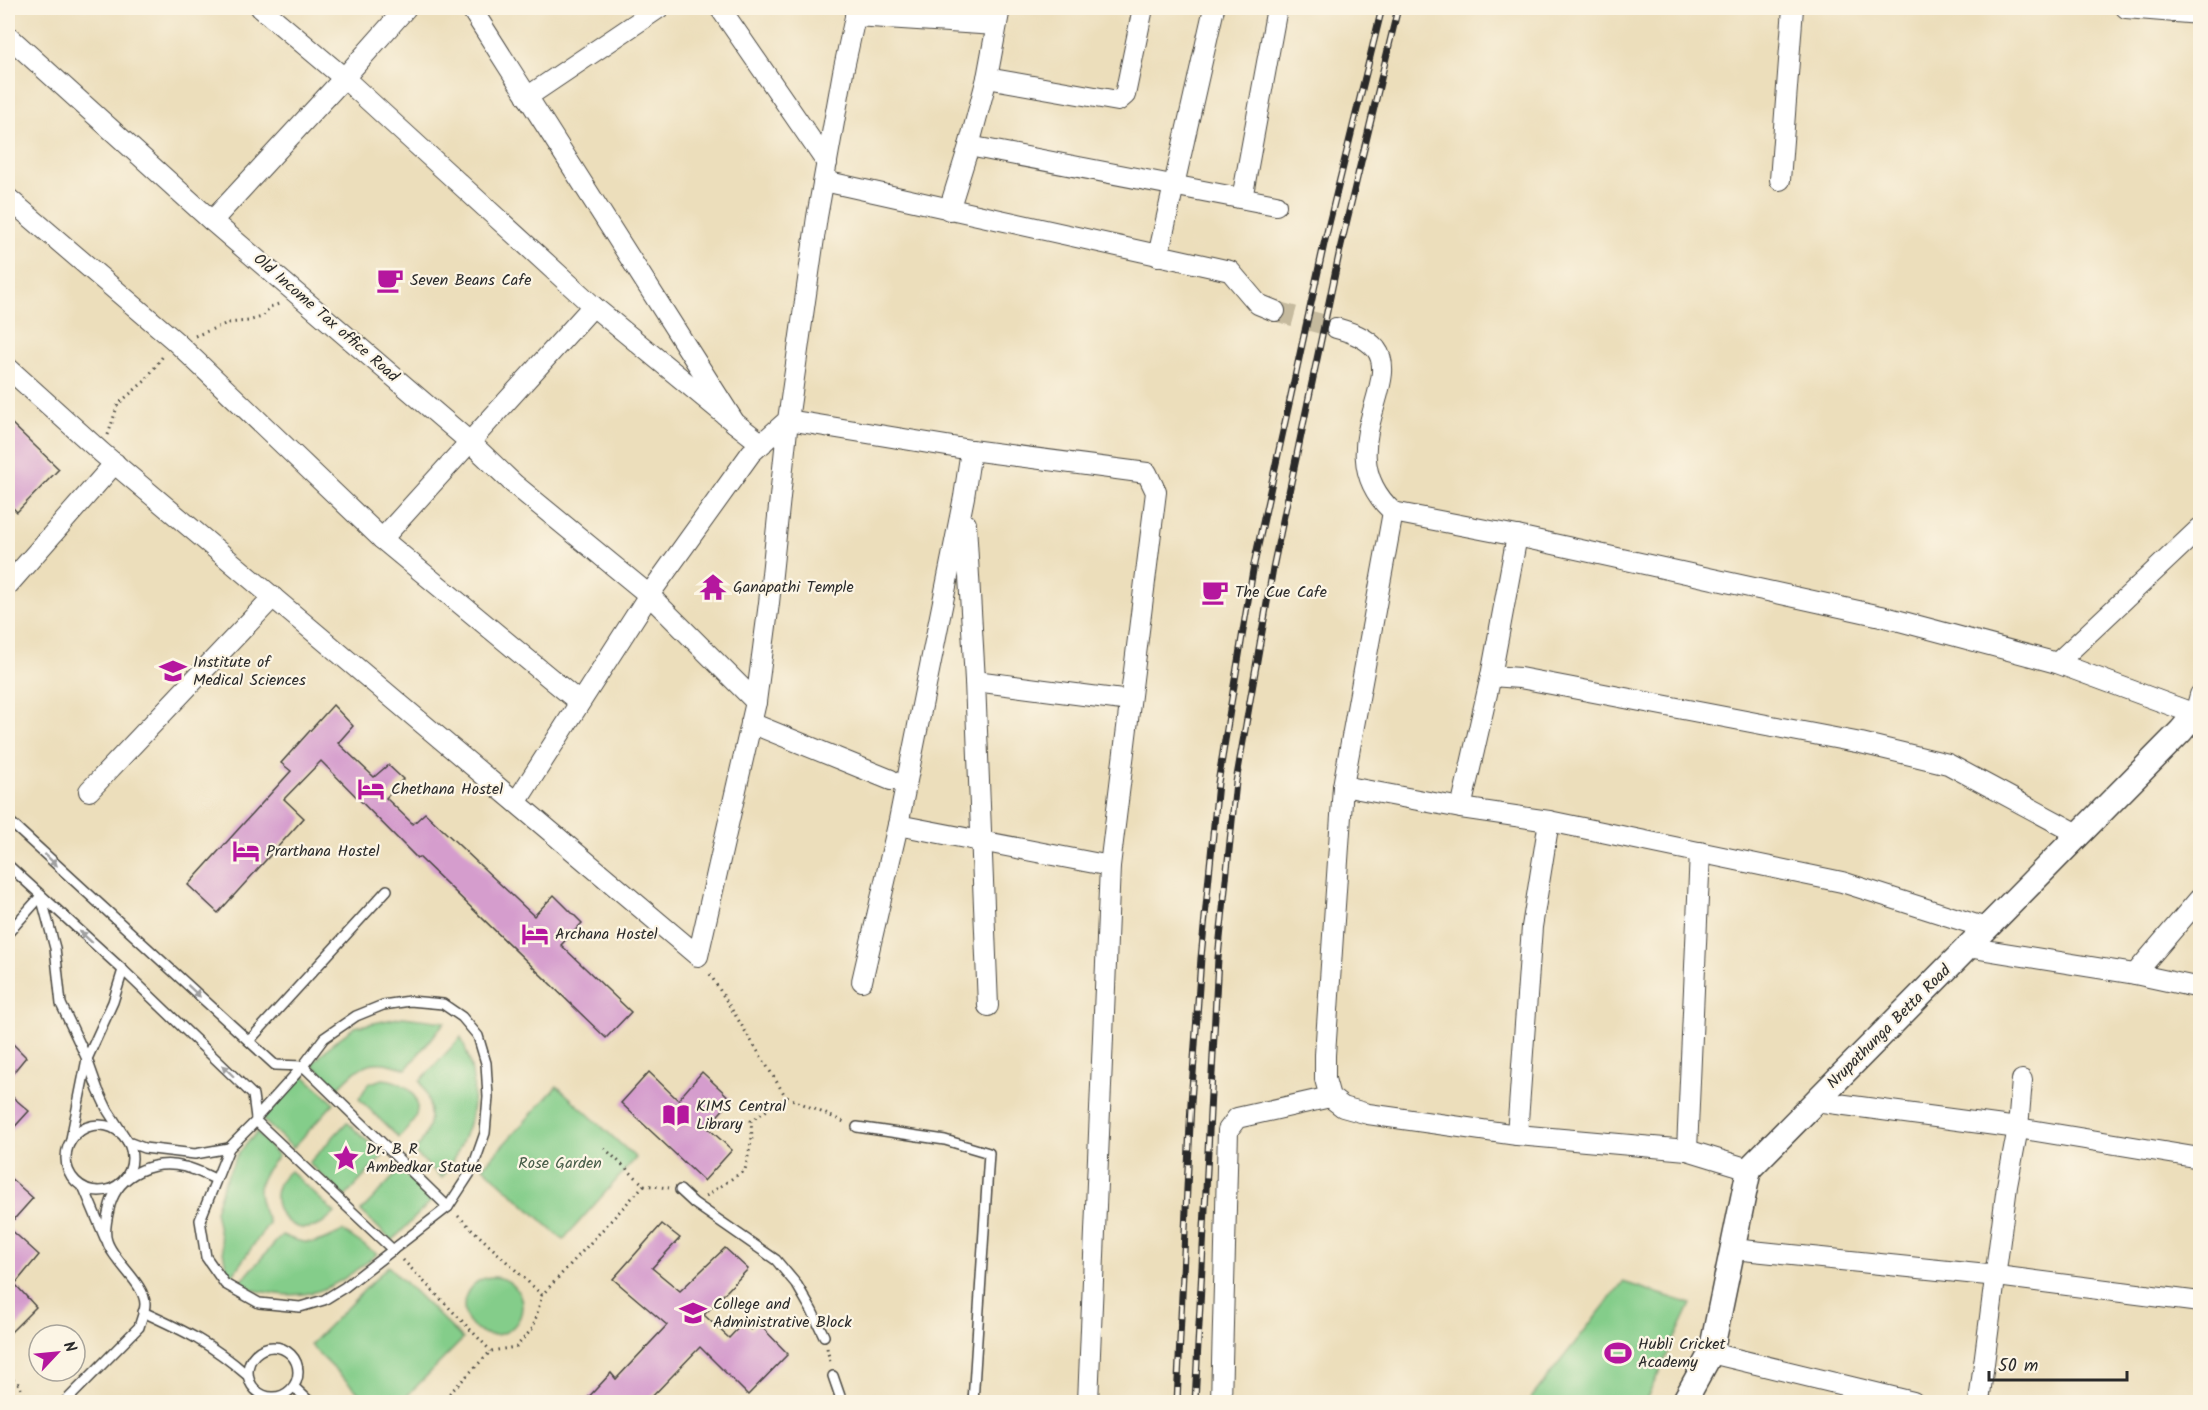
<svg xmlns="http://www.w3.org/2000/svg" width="2208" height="1410" viewBox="0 0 2208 1410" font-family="Kalam,sans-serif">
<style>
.green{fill:#84cd8a;stroke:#587c5a;stroke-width:1.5}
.building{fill:#d59dcd}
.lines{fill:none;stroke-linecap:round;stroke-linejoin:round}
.minor-tunnel{stroke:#c5ba9e;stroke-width:20;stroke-dasharray:20 10;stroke-linecap:butt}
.service-casing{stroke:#484641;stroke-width:12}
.minor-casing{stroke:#484641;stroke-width:22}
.tertiary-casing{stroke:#484641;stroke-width:27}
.path{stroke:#484641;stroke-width:3;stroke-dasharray:1.5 4.5;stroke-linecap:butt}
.service{stroke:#fff;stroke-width:9}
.minor{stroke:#fff;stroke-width:20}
.tertiary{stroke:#fff;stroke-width:24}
.rail-casing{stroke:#2b2b2b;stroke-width:7}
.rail{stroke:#fcf5e5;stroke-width:4.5;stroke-dasharray:14;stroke-linecap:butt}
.oneway{fill:#a0a0a0}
.labels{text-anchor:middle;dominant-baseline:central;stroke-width:4.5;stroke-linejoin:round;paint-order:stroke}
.poi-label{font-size:16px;fill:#2b2b2b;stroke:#fcf5e5;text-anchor:start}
.street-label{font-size:16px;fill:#2b2b2b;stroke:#fcf5e5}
.park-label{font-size:16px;fill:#465c48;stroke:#fcf5e5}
</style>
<rect width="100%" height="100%" fill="#fcf5e5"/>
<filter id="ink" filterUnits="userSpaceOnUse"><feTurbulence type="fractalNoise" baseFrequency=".0167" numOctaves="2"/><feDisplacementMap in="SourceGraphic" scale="12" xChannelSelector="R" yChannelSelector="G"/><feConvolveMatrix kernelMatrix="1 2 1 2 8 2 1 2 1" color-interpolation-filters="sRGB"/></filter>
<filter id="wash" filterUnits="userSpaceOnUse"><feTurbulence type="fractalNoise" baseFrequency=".008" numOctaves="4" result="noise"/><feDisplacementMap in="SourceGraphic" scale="24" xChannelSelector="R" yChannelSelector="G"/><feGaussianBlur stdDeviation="1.35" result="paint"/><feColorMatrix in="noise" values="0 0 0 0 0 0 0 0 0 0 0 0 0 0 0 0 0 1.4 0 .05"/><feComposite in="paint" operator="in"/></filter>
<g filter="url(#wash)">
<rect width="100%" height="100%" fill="#ecdebb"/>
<!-- green -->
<g class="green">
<path d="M403 1017 445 1022 406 1069C370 1056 363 1063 337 1089L312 1064 333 1043 355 1027Z"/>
<path d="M461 1037C485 1092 473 1131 442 1178L414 1152C433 1130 435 1106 420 1081Z"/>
<polygon points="302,1074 334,1103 293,1148 261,1118"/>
<path d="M382 1079C398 1080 419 1090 417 1110 416 1121 406 1130 399 1138L359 1099 368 1084Z"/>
<polygon points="557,1086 636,1158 563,1240 483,1167"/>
<polygon points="347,1122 383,1156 345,1197 309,1163"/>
<path d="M257 1132 278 1156C256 1182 253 1191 269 1223L231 1277 226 1266 215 1211 224 1183 237 1155Z"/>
<polygon points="400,1170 432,1200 392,1241 361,1211"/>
<path d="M290 1171 335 1213C330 1217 326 1222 320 1225 286 1241 258 1195 290 1171Z"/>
<path d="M343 1231 377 1254C324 1297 304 1303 237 1286L282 1235C309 1247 317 1244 343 1231Z"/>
<polygon points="388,1266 463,1339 401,1402 368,1402 310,1345"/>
<circle cx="493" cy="1306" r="29"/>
<polygon points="1623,1282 1691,1304 1645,1402 1528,1402"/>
</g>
<g id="blocks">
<!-- building -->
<g class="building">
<polygon points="8,420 59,469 17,512 8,503"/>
<polygon points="333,705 353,726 338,743 374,777 388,765 403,779 386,798 413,824 425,813 534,916 554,895 582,923 561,945 631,1012 606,1038 419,857 417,858 321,761 284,799 304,818 218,913 188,885 291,771 281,763"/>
<polygon points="8,1039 26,1057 8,1079"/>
<polygon points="649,1072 678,1100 702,1072 732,1100 707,1127 732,1150 704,1181 621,1103"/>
<polygon points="8,1093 29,1111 8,1134"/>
<polygon points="8,1176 33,1198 8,1226"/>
<polygon points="662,1224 680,1238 652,1268 680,1291 725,1248 748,1269 704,1315 729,1338 743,1323 751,1330 758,1323 788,1354 748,1395 700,1347 647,1402 584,1402 611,1373 616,1379 667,1325 613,1279"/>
<polygon points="8,1227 39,1255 15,1284 36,1307 8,1335"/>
</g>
</g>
</g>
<g filter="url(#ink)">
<use href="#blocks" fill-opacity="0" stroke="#484641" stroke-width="1.5"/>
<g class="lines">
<!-- minor-tunnel -->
<polyline class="minor-tunnel" points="1275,311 1336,328"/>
<defs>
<g id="service">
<polyline points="8,820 275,1065 303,1066 448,1207"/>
<polyline points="8,865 123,970 253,1095 256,1118"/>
<polyline points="41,896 55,948 61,1004 87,1059 98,1090 108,1111 128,1142 144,1148 195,1154 229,1148"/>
<polyline points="8,933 41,896"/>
<polygon points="410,1001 443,1004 462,1017 478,1036 486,1063 488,1097 485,1133 472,1170 448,1207 345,1287 324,1300 300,1307 259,1303 225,1284 206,1257 200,1220 229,1148 256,1121 256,1118 303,1066 324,1038 356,1016 383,1005"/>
<polyline points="249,1041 387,890"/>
<polyline points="256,1121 393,1250"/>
<circle cx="99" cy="1158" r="33"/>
<polyline points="857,1127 945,1140 989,1153 973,1402"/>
<polyline points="71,1139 87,1059 113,1002 123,970"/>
<polyline points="84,1188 105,1238"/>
<polyline points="680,1190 694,1203 776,1260 797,1285 812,1311 824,1336"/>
<path d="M143 1312C185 1331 212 1344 247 1375"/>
<circle cx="273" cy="1372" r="25"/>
<polyline points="833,1376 842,1402"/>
<polyline points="294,1387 310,1402"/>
<polyline points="24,1402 36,1402"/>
<path d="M65 1402 139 1327C141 1320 145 1311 145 1304 145 1284 113 1261 107 1241 103 1231 108 1214 110 1205 119 1173 155 1159 185 1167 195 1169 206 1175 215 1179"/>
</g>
<g id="minor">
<polyline points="261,8 344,78 593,306 735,423"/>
<polyline points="471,8 735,423 762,444"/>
<polyline points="720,8 827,163"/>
<polyline points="2126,8 2200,14"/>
<polyline points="855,16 996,25"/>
<polyline points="8,36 212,221 471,443 514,484 649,595 756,702"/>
<polyline points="987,78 1118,101 1125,95 1143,8"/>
<polyline points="527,97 659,8"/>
<polyline points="969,146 987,78 1000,8"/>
<polyline points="1780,180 1793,8"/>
<polyline points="824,181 1230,271 1258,304 1275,311"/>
<polyline points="8,198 175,341 382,539 579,702"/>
<polyline points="1240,198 1244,188 1277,8"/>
<polyline points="949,210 969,146 1276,205"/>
<polyline points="212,221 344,78 406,8"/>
<polyline points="1158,256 1214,8"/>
<path d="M1336 328C1350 332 1366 337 1376 349 1403 384 1328 452 1393 512L1517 536 1881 616 2057 663 2195 714 2200 695"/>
<polyline points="8,368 102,453 698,956 756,702 769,603 788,420 971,450 1147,473 1156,492 1110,866 1088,1402"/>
<polyline points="971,450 964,497 898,825 1110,866"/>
<polyline points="1393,512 1343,786 1325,1055 1325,1079 1330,1097 1343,1107 1368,1114 1517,1135 1687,1150 1749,1169"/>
<polyline points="966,524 975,681 988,1006"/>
<polyline points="382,539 593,306"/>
<polyline points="8,585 115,463"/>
<polyline points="2057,663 2200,528"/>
<polyline points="1491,676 1520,678 1861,743 1948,764 2078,834"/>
<polyline points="975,681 1130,701"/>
<polyline points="751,723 891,780"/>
<polyline points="1343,786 1461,808 1549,821 1842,882 1986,928"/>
<polyline points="89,791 273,597"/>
<polyline points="517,801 649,595 751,453 788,420 817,217 843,72 857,8"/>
<polyline points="1461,808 1491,676 1517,536"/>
<polyline points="1967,947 2135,974 2200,988"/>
<polyline points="2135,974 2200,898"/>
<polyline points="862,981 898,825"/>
<polyline points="1815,1101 2018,1128 2200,1158"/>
<polyline points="1517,1135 1532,927 1549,821"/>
<polyline points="1687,1150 1700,852"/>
<polyline points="1733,1249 1997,1276 2200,1302"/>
<polyline points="1711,1353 1913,1402"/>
<polyline points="1221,1402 1228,1130 1237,1118 1330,1097"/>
<polyline points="1979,1402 2007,1186 2018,1128 2022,1080"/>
</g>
<polyline id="tertiary" points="1684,1402 1711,1353 1749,1169 2181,731 2195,714 2200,714"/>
</defs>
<!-- service casing -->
<use href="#service" class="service-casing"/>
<!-- minor casing -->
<use href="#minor" class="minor-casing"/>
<!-- tertiary casing -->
<use href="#tertiary" class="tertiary-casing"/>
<!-- path -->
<g class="path">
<polyline points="195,336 228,323 248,321 262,317 270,307 279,304"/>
<polyline points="108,435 118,404 145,381 163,356"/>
<polyline points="787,1097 844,1122"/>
<polyline points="644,1185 669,1188"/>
<polyline points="706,1196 745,1170 752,1138 751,1121 786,1097 708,971"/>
<polyline points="458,1216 542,1295 644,1185 602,1146"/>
<polyline points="403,1260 491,1351"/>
<polyline points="827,1348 830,1362"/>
<polyline points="8,1376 20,1385 21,1389"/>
<polyline points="441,1402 491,1351 516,1347 533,1328 542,1295"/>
</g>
<!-- service -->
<use href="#service" class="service"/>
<!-- minor -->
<use href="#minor" class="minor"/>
<!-- tertiary -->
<use href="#tertiary" class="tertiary"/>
<defs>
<g id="rail">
<polyline points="1177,1402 1191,1103 1201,958 1218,783 1254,564 1324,244 1382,8"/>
<polyline points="1195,1402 1218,958 1236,782 1273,568 1341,245 1398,8"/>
</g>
</defs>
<!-- rail casing -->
<use href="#rail" class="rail-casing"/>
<!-- rail -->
<use href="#rail" class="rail"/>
</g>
<!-- one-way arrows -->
<defs><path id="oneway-solid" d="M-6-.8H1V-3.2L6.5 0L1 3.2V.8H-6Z" transform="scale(1.5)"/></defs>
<g class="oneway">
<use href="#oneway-solid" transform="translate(51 860) rotate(43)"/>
<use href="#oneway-solid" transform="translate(86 937) rotate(-138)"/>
<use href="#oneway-solid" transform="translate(194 991) rotate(43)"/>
<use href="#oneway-solid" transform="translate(228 1071) rotate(-136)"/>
</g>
</g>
<!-- icons -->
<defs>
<symbol id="cafe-bare" viewBox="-9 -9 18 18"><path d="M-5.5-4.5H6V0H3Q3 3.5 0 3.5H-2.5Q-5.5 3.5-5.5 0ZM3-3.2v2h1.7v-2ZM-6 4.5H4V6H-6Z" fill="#b5179e" stroke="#fcf5e5" stroke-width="2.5" paint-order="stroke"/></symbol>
<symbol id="temple-bare" viewBox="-9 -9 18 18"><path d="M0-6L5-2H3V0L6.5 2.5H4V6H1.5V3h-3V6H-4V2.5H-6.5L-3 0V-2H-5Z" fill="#b5179e" stroke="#fcf5e5" stroke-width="2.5" paint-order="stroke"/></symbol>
<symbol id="university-bare" viewBox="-9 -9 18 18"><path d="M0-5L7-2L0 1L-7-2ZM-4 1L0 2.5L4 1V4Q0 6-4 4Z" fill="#b5179e" stroke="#fcf5e5" stroke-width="2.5" paint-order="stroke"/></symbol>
<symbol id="hotel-bare" viewBox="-9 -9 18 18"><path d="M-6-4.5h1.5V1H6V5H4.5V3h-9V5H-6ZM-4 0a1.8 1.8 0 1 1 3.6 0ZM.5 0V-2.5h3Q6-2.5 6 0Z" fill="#b5179e" stroke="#fcf5e5" stroke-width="2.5" paint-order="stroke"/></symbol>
<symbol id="library-bare" viewBox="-9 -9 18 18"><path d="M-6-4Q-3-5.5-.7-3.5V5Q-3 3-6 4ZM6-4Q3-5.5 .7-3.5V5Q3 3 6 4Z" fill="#b5179e" stroke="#fcf5e5" stroke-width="2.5" paint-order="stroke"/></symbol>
<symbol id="sight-bare" viewBox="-9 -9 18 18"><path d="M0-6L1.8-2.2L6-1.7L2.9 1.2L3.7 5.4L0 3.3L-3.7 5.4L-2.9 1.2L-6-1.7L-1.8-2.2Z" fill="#b5179e" stroke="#fcf5e5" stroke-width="2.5" paint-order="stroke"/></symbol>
<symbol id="stadium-bare" viewBox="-9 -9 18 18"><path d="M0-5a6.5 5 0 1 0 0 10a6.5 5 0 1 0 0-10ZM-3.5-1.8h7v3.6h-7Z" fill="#b5179e" stroke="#fcf5e5" stroke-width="2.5" paint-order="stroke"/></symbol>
</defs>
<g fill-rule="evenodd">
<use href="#cafe-bare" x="371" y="261" width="38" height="38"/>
<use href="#temple-bare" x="694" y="568" width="38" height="38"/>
<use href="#cafe-bare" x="1196" y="573" width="38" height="38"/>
<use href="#university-bare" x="154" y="652" width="38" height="38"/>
<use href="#hotel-bare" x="352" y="770" width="38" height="38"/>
<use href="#hotel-bare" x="227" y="832" width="38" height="38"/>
<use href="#hotel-bare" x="516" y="915" width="38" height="38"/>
<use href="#library-bare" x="657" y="1096" width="38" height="38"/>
<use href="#sight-bare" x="327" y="1139" width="38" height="38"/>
<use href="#university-bare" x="674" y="1294" width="38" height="38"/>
<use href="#stadium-bare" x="1599" y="1334" width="38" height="38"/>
</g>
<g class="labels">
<!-- poi labels -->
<g class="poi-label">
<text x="410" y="280">Seven Beans Cafe</text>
<text x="733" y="587">Ganapathi Temple</text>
<text x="1235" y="592">The Cue Cafe</text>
<text x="193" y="662">Institute of<tspan x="193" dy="18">Medical Sciences</tspan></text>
<text x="391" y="789">Chethana Hostel</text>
<text x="266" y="851">Prarthana Hostel</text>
<text x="555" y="934">Archana Hostel</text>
<text x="696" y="1106">KIMS Central<tspan x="696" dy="18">Library</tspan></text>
<text x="366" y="1149">Dr. B R<tspan x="366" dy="18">Ambedkar Statue</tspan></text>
<text x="713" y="1304">College and<tspan x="713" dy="18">Administrative Block</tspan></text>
<text x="1638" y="1344">Hubli Cricket<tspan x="1638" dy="18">Academy</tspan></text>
</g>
<!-- street labels -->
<g class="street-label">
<text transform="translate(326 318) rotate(41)">Old Income Tax office Road</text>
<text transform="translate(1889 1027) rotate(-45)">Nrupathunga Betta Road</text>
</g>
<!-- park labels -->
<g class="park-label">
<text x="560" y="1163">Rose Garden</text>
</g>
</g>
<!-- margin -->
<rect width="2208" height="1410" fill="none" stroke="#fcf5e5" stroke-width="30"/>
<!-- north arrow -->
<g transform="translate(57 1353) rotate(64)"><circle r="28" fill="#fcf5e5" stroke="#a8a49b" stroke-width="1.5"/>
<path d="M0-4.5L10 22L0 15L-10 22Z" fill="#b5179e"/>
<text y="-9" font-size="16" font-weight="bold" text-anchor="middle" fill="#2b2b2b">N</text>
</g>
<!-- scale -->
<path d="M1989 1371v9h138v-9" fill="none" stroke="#2b2b2b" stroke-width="3"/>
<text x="1998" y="1371" font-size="18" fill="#2b2b2b" stroke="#fcf5e5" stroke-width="4.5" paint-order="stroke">50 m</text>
</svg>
